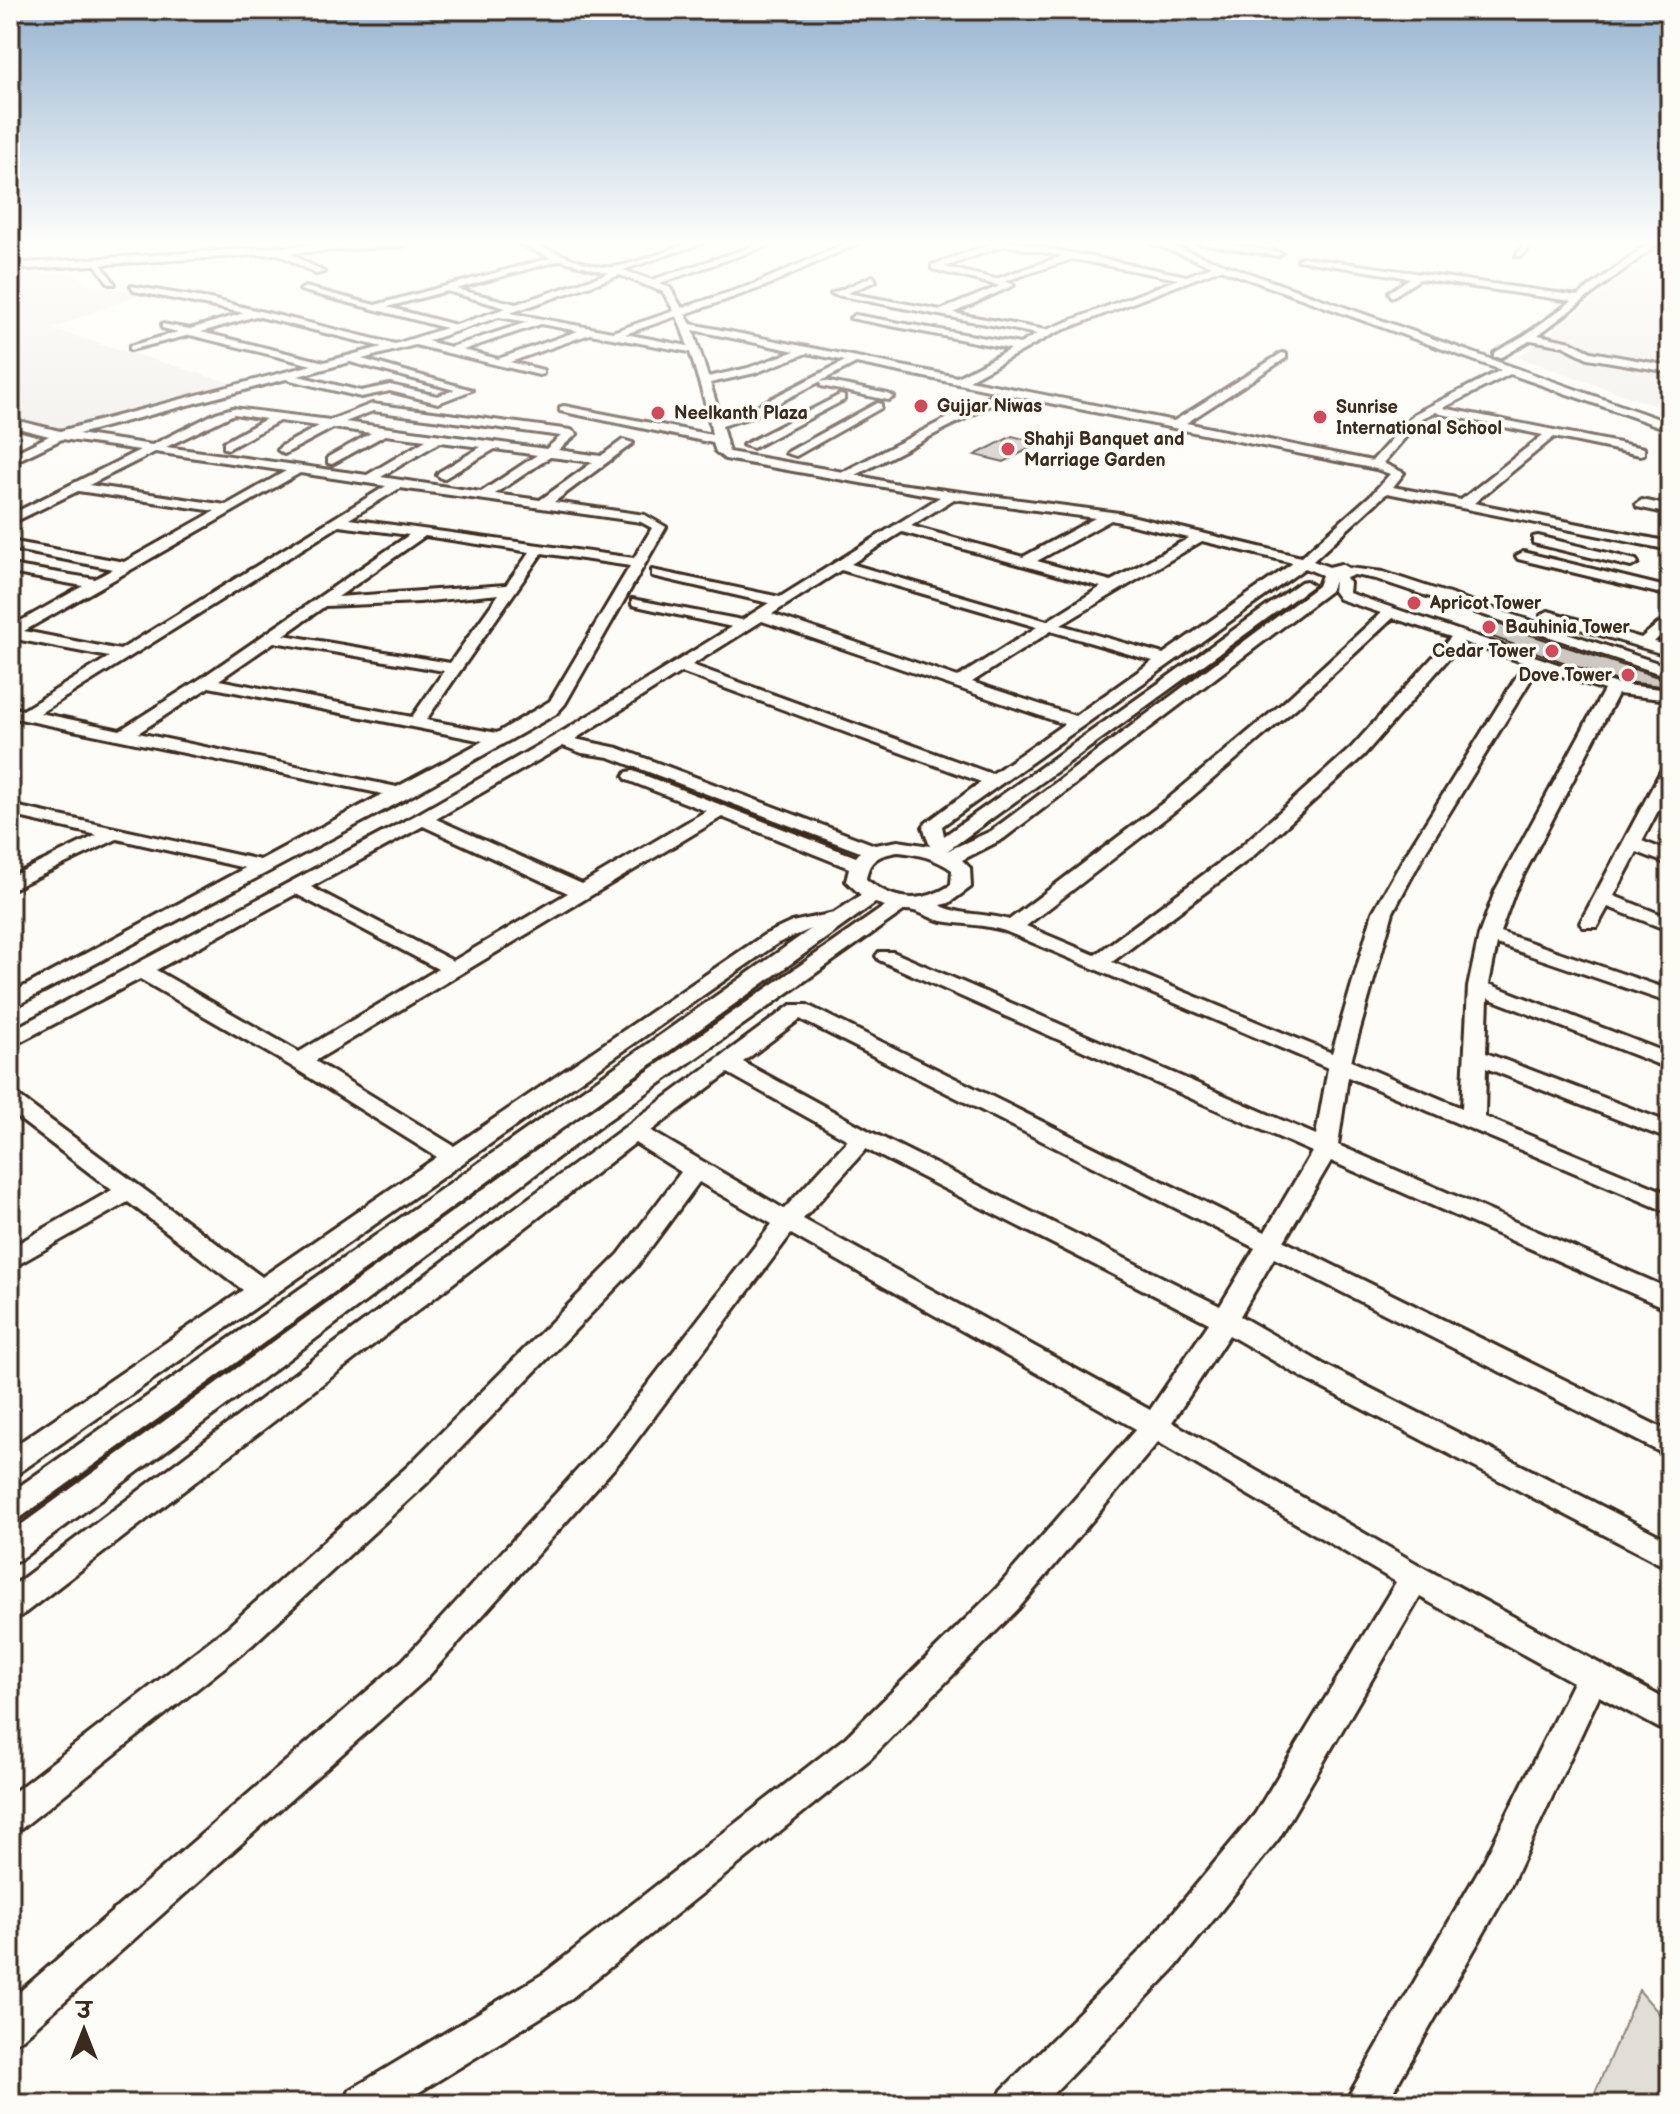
<svg xmlns="http://www.w3.org/2000/svg" width="1680" height="2114" viewBox="0 0 1680 2114" font-family="'Balsamiq Sans','Playpen Sans Deva',sans-serif">
<style>
.built{fill:#efece7}
.green{fill:#e1ded7;stroke:#8e847a;stroke-width:2}
.lines{fill:none;stroke-linecap:round;stroke-linejoin:round}
.canal{fill:#bbb4ad;fill-rule:evenodd}
.building{fill:#cdc8c2;stroke:#3b2a1e;stroke-width:2}
.minor-casing{stroke:#3b2a1e;stroke-width:6}
.major-casing{stroke:#3b2a1e;stroke-width:6}
.minor{fill:#fdfcf7;fill-rule:evenodd}
.major{fill:#fdfcf7;fill-rule:evenodd}
.poi-dot{fill:#d1495b;stroke:#fdfcf7;stroke-width:3}
.labels{text-anchor:middle;dominant-baseline:central;stroke-width:7;stroke-linejoin:round;paint-order:stroke}
.far-poi-label{font-size:18px;font-weight:bold;fill:#3b2a1e;stroke:#fdfcf7;text-anchor:start}
</style>
<rect width="100%" height="100%" fill="#fdfcf7"/>
<filter id="ink" filterUnits="userSpaceOnUse"><feTurbulence type="fractalNoise" baseFrequency=".0125" numOctaves="2"/><feDisplacementMap in="SourceGraphic" scale="16" xChannelSelector="R" yChannelSelector="G"/><feConvolveMatrix kernelMatrix="1 2 1 2 8 2 1 2 1" color-interpolation-filters="sRGB"/></filter>
<g filter="url(#ink)">
<!-- built -->
<g class="built">
<polygon points="1669,243 1670,411 1518,357"/>
<polygon points="72,272 90,286 143,293 51,329 241,386 64,431 10,416 10,276"/>
</g>
<!-- green -->
<polygon class="green" points="1639,1990 1670,2026 1670,2104 1590,2104"/>
<g class="lines">
<!-- canal -->
<polygon class="canal" points="1173,245 1179,245 1225,263 1218,265 1173,249"/>
</g>
<!-- building -->
<g class="building">
<polygon points="1012,436 1040,443 1004,462 975,455"/>
<polygon points="1495,623 1670,681 1670,687 1617,681 1481,633 1493,628"/>
</g>
<g class="lines">
<defs>
<g id="minor">
<path d="M517 243C544 243 585 269 612 267 635 265 668 250 690 243H703L623 270 652 280 763 243H776L660 283 670 288 682 308 757 283 847 243H858L763 287 685 314 691 324 957 377 1011 349 850 318 855 315 1020 344 1037 334 831 294 873 276 876 281 847 293 941 310 1000 286 932 269V265L993 243H1022L1187 276 1212 266 1151 243H1164L1670 423V430L1510 374 1443 408 1644 448V454L1640 455 1554 437 1474 503 1670 542V550L1387 493 1313 561 1329 567 1341 564 1348 568 1383 572 1670 667V677L1376 579 1354 575 1346 578 1350 583 1349 593 1616 684 1670 690V700L1618 694 1515 891 1500 932 1670 990V1003L1497 944 1489 984 1670 1054V1069L1488 998 1486 1053 1670 1123V1140L1486 1068 1485 1117 1670 1194V1213L1348 1077 1338 1145 1670 1289V1310L1331 1161 1284 1241 1670 1432V1457L1274 1258 1240 1316 1325 1365 1670 1541V1569L1305 1379 1229 1335 1172 1422 1426 1569 1670 1702V1734L1599 1696 1510 1887 1386 2104H1344L1484 1861 1573 1682 1420 1597 1279 1838 1174 1969 1043 2104H996L1002 2090 1148 1943 1255 1814 1396 1582 1158 1442 1018 1609 870 1759 569 2000 400 2104H344L350 2090 543 1974 846 1737 996 1589 1136 1429 791 1234 624 1457 425 1680 23 2038 10 2044V2000L403 1660 604 1441 772 1224 699 1182 637 1266 428 1482 251 1646 22 1828 10 1833V1795L229 1626 408 1466 619 1254 681 1172 635 1143 21 1616 10 1620V1588L492 1225 791 1005H807L1265 1232 1312 1152 879 960 876 956 879 952H893L1316 1135 1328 1068 1005 931C984 924 963 925 942 921 928 918 920 910 905 910L604 1123 21 1559 10 1563V1533L588 1113 885 906 875 903 20 1518 10 1521V1493L811 929 778 943 20 1472 10 1476V1449L243 1290 128 1202 10 1269V1248L112 1190 10 1112V1094L18 1096 262 1277 437 1157 291 1066 140 979 10 1047V1031L416 815 565 730 732 627 632 605V599L742 620 769 603 652 576V570L780 597 940 497 725 459 716 452 713 443 560 411V407L564 406 712 435 708 412 690 352 590 334 510 362 543 370V374L539 375 415 345 362 359 472 390 438 403 390 391 361 397 286 379 78 434 152 445 216 413 233 408 330 420 372 404 571 430 577 434 558 450 601 456 623 440 633 443 554 502 645 515 666 527 565 704 556 714 409 797 10 1009V994L245 868 117 839 10 890V877L97 835 10 815V805L260 860 383 794 10 717V707L23 710 109 657 10 638V627L83 586 10 573V565L95 579 113 569 10 549V541L124 562 215 511 78 491 10 524V515L140 450 62 439 10 464V455L49 436 10 426V419L60 431 312 365 190 335 130 350V346L178 332 162 328V324L190 329 244 313 134 291 131 286 210 299 395 344 446 328 300 290 305 287 375 305 551 258ZM1005 245 1063 256 995 279 945 267ZM1073 259 1178 279 1046 330 953 313 1014 285 1005 281ZM561 260 609 273 516 304 456 289ZM1220 269 1501 370 1414 414 1372 461 1186 423 1286 358V354L1282 353 1174 421 969 380 1055 333ZM620 275 663 292 674 311 612 332 510 313ZM447 291 506 308 456 325 387 307ZM256 316 382 347 324 362 201 332ZM677 316 688 346 625 334ZM499 317 528 322 451 347 427 341ZM541 324 578 331 498 359 463 350ZM693 330 795 351 748 368 708 377ZM807 353 845 361 743 413 721 419 710 383 755 373ZM350 362 455 390 437 396 390 385 361 391 298 376ZM856 363 998 392 843 472 729 452 722 426 751 417ZM1010 395 1376 469 1390 474 1372 494 1301 557 1119 513 892 483 856 475ZM373 411 561 436 546 449 345 422ZM1436 412 1441 414 1543 435 1461 500 1393 487 1404 473 1383 463 1422 418ZM234 414 266 419 224 442V448L228 449 279 421 319 426 280 447 278 450 284 454 333 428 371 433 328 457V463L332 464 385 435 426 440 367 475 166 447ZM440 442 481 447 439 472 437 475 443 479 495 449 537 455 481 492 381 477ZM155 452 286 471 226 505 89 485ZM550 457 593 462 540 500 495 494ZM300 473 386 486 120 650 24 631ZM400 488 641 522 652 528 634 558 349 519ZM954 499 1095 518 1023 557 911 526ZM1111 520 1189 538 1111 581 1037 561ZM339 526 409 535 200 679 120 730 40 713ZM902 532 1101 587 1047 621 851 564ZM425 536 530 552 506 585 338 597ZM1202 541 1293 563 1163 654 1061 625ZM542 553 630 566 550 701 497 733 426 720ZM1305 568 1322 575 1318 586 991 831 947 851 1313 585 1306 581 1301 582 944 836 942 826ZM841 570 1037 627 958 677 772 614ZM1334 581 1333 591 1339 599 1381 613 1284 702 1168 799 1009 920C988 913 959 916 940 905L949 903 971 887 970 868 962 860 1003 839 1330 591ZM499 594 450 663 284 635 325 606 419 602ZM1393 618 1451 637 1351 748 1238 849 1095 955 1026 926 1180 807 1296 708ZM762 621 1064 724 992 774 692 665ZM1051 631 1153 661 1075 716 972 682ZM274 642 444 671 412 717 219 680ZM1463 642 1525 663 1406 854 1373 912 1332 1053 1112 962 1252 857 1363 756ZM1538 668 1604 690 1495 891 1479 935 1468 987 1462 1108 1351 1061 1393 912 1424 854ZM681 672 981 782 926 823 923 827 930 846 898 841 875 845 618 748 575 739ZM209 687 483 741 397 787 138 733ZM563 746 582 753 609 757 860 852 856 857 633 771 627 772 624 776 627 780 706 811 582 884 436 819ZM722 817 849 868 846 881 861 895 834 913 792 922 764 935 454 1146 315 1061ZM423 826 568 893 453 961 311 887ZM898 852C918 854 935 858 952 870L951 885C921 904 894 902 866 879 869 859 879 855 898 852ZM296 894 438 969 299 1052 156 970ZM800 1019 1255 1248 1220 1306 871 1132 743 1062ZM728 1073 848 1140 784 1209 651 1131ZM866 1149 1209 1323 1150 1410 803 1219Z"/>
<polygon points="1198,243 1223,243 1282,253 1278,256"/>
<polygon points="1525,243 1534,243 1522,256 1516,256"/>
<polygon points="1649,243 1659,243 1538,335 1571,342 1591,352 1670,366 1670,372 1588,358 1564,346 1531,340 1502,357 1494,357 1494,353 1525,335 1572,301 1420,279 1392,297 1389,292 1410,278 1298,260 1302,257 1578,296"/>
<polygon points="277,249 283,249 324,272 316,274 277,253"/>
<polygon points="92,260 98,260 115,284 109,284"/>
<polygon points="825,381 888,394 894,397 888,400 821,386 821,382"/>
<polygon points="840,395 844,396 844,400 753,448 743,445"/>
<polygon points="877,403 881,404 881,408 796,456 786,453"/>
<polygon points="1642,500 1670,506 1670,514 1637,507 1636,504"/>
<polygon points="1538,536 1636,560 1638,563 1631,567 1533,543 1533,537"/>
<polygon points="1523,552 1670,588 1670,596 1518,559 1516,556"/>
<polygon points="1548,611 1641,638 1670,614 1670,626 1654,642 1670,646 1670,656 1543,618 1541,615"/>
<polygon points="1670,766 1670,788 1642,841 1670,852 1670,865 1637,852 1614,896 1670,918 1670,931 1608,907 1597,927 1583,927 1580,923 1661,771"/>
</g>
<polygon id="major" points="347,243 408,243 403,246 10,270 10,264"/>
</defs>
<!-- minor casing -->
<use href="#minor" class="minor-casing"/>
<!-- major casing -->
<use href="#major" class="major-casing"/>
<!-- minor -->
<use href="#minor" class="minor"/>
<!-- major -->
<use href="#major" class="major"/>
</g>
</g>
<!-- sky -->
<linearGradient id="sky" x2="0" y2="1"><stop stop-color="#96b4d0"/><stop offset="0.45" stop-color="#fefefb"/><stop offset="1" stop-color="#fefefb" stop-opacity="0"/></linearGradient>
<rect width="1680" height="539" fill="url(#sky)"/>
<!-- markers -->
<g class="poi-dot">
<circle cx="921" cy="406" r="8"/>
<circle cx="658" cy="413" r="8"/>
<circle cx="1320" cy="417" r="8"/>
<circle cx="1008" cy="449" r="8"/>
<circle cx="1414" cy="603" r="8"/>
<circle cx="1489" cy="627" r="8"/>
<circle cx="1552" cy="651" r="8"/>
<circle cx="1628" cy="675" r="8"/>
</g>
<g class="labels">
<!-- far-poi labels -->
<g class="far-poi-label">
<text x="937" y="406">Gujjar Niwas</text>
<text x="1336" y="407">Sunrise<tspan x="1336" dy="21">International School</tspan></text>
<text x="674" y="413">Neelkanth Plaza</text>
<text x="1024" y="439">Shahji Banquet and<tspan x="1024" dy="21">Marriage Garden</tspan></text>
<text x="1430" y="603">Apricot Tower</text>
<text x="1505" y="627">Bauhinia Tower</text>
<text x="1536" y="651" text-anchor="end">Cedar Tower</text>
<text x="1612" y="675" text-anchor="end">Dove Tower</text>
</g>
</g>
<!-- margin -->
<rect width="1680" height="2114" fill="none" stroke="#fdfcf7" stroke-width="40"/>
<rect x="20" y="20" width="1640" height="2074" fill="none" stroke="#3b2a1e" stroke-width="3" filter="url(#ink)"/>
<!-- north arrow -->
<g transform="translate(84 2030)" stroke="#fdfcf7" stroke-width="6" paint-order="stroke">
<path d="M0-6L14 30L0 20L-14 30Z" fill="#3b2a1e"/>
<text y="-12" font-size="22" font-weight="bold" text-anchor="middle" fill="#3b2a1e">उ</text>
</g>
</svg>
